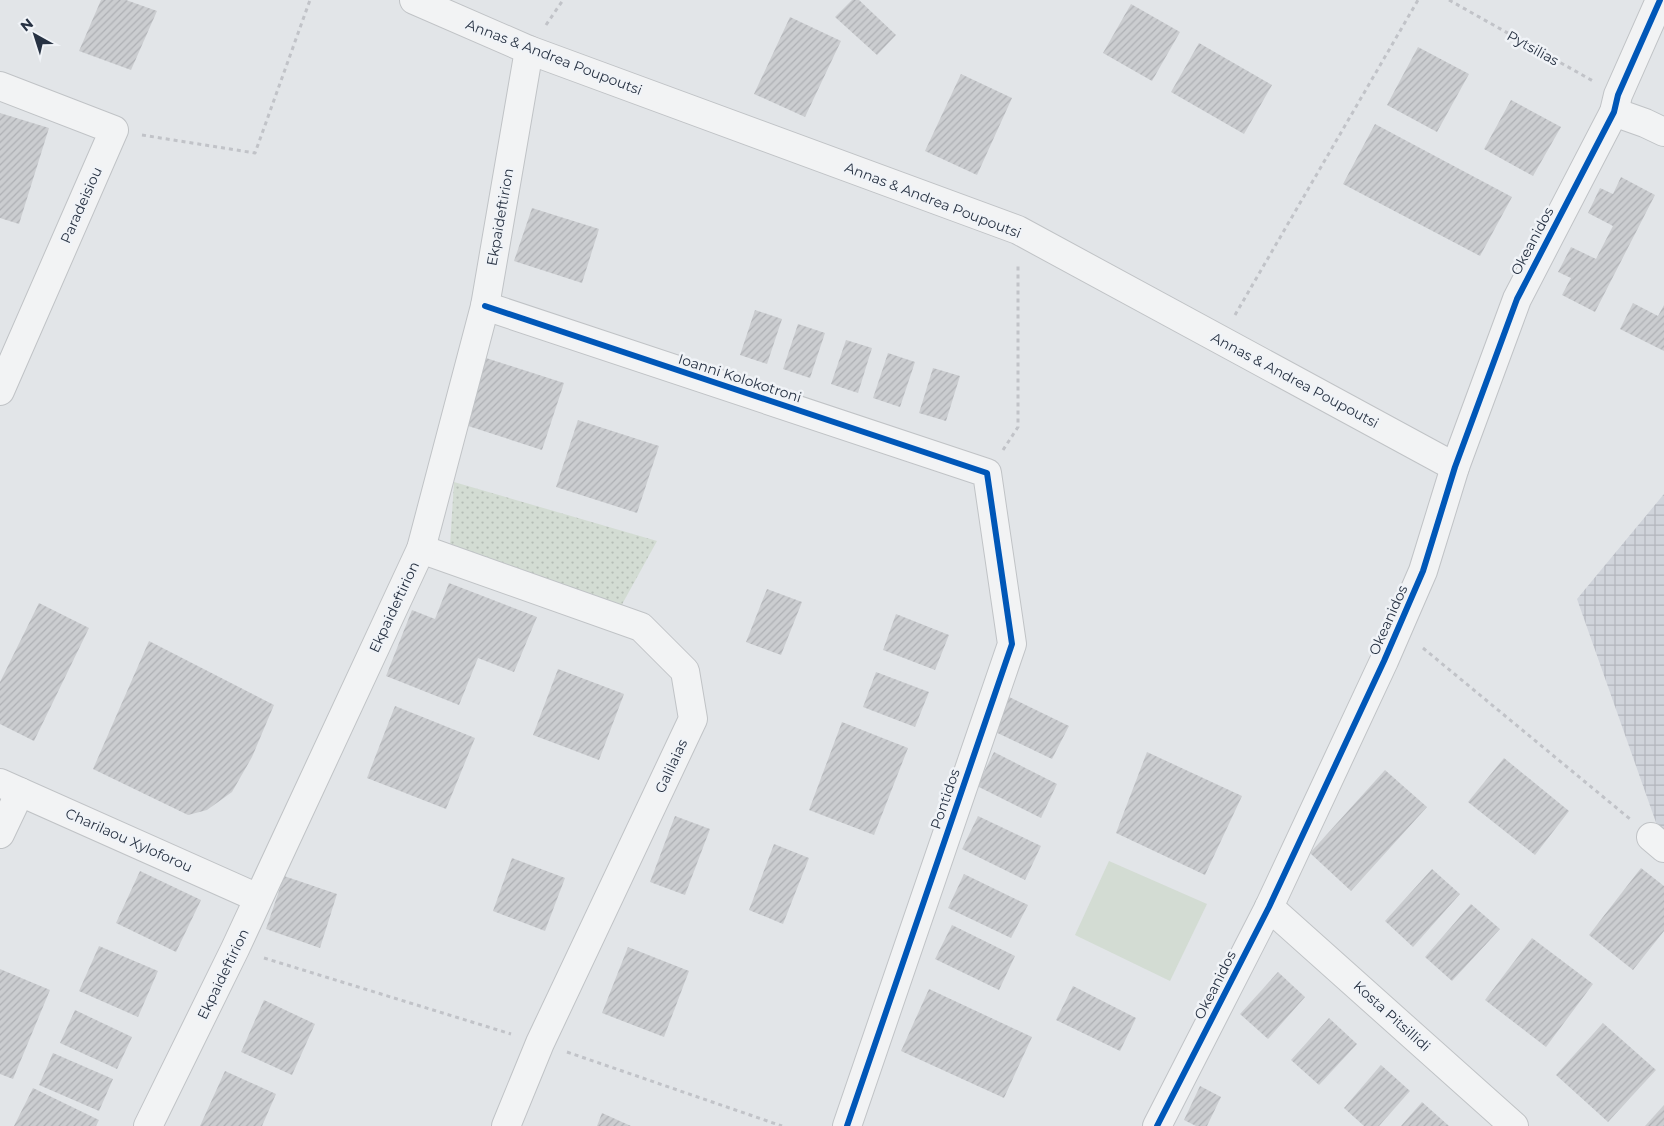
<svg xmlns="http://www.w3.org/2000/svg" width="1664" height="1126" viewBox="0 0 1664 1126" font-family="Montserrat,sans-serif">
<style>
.industrial{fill:url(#industrial-grid)}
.grass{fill:#d3dcd3}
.park{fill:url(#park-dots)}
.building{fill:url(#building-hatch)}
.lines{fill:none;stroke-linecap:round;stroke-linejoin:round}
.minor-casing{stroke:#c0c3c6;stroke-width:30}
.path{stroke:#c1c3c8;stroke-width:3;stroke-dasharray:4 4;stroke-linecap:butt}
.minor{stroke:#f2f3f4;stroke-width:28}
.cycleway-casing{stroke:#f0f3f7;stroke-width:9}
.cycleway{stroke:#0057b8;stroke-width:6}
.labels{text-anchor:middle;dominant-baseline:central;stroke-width:5;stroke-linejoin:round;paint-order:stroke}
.street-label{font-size:14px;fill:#273243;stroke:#f0f3f7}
</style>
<defs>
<pattern id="industrial-grid" width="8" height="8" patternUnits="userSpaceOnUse" patternTransform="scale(1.25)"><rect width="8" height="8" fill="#d0d4db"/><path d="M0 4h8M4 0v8" fill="none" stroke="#b3b6bd"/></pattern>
<pattern id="park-dots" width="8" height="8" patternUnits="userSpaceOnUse" patternTransform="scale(1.25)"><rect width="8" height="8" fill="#d3dcd3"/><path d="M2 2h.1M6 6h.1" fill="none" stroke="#b5bdb6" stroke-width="1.8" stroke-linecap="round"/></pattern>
<pattern id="building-hatch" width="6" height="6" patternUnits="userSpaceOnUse" patternTransform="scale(1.25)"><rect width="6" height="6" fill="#cbcdd0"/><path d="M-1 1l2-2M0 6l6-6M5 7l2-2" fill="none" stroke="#aeb0b4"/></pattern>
</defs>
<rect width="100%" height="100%" fill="#e2e5e8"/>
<!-- industrial -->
<polygon class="industrial" points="1664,494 1664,835 1659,831 1577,599"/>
<!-- grass -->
<polygon class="grass" points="1109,861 1207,904 1170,981 1075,935"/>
<!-- park -->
<polygon class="park" points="454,482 657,541 620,608 450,546"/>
<!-- building -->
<g class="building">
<polygon points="101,0 126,0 157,11 131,70 79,51"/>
<polygon points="852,0 859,0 896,35 877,55 835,17"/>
<polygon points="1131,4 1180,32 1152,81 1103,53"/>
<polygon points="790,17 841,41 805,117 754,94"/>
<polygon points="1199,43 1272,85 1244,134 1171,92"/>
<polygon points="1418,47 1469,74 1437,132 1387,105"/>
<polygon points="961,74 1012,98 977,175 925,151"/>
<polygon points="1511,100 1561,127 1533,176 1484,149"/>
<polygon points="0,113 49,128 19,224 0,218"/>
<polygon points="1375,124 1512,197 1480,256 1343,184"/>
<polygon points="1621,177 1655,195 1595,312 1562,295 1571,278 1558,272 1571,247 1596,259 1613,226 1588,213 1600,188 1613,194"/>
<polygon points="532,208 599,229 582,283 514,261"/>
<polygon points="1633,303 1658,316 1664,305 1664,351 1620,329"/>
<polygon points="755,310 782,319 767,364 740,355"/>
<polygon points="798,324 825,333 810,378 783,369"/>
<polygon points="846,340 872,348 858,393 831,384"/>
<polygon points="888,353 915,362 900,407 873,398"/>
<polygon points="483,357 564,383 542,450 462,424"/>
<polygon points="933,368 960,376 946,421 919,413"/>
<polygon points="578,420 659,446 637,513 556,487"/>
<polygon points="449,583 537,617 514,672 478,658 459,705 386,676 412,610 435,619"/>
<polygon points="767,589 802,602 781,655 746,642"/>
<polygon points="39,603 89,628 34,741 0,724 0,682"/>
<polygon points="896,614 949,635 935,670 883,650"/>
<polygon points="149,641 274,705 252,757 232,792 207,810 188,815 93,769"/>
<polygon points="558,669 624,694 599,760 533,735"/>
<polygon points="876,672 929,692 915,727 863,707"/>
<polygon points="1005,695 1069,726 1052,759 989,729"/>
<polygon points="395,706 475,738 446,809 367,778"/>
<polygon points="842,722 908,748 874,835 809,810"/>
<polygon points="994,752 1057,784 1041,818 977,786"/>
<polygon points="1147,752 1242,796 1205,875 1116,833"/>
<polygon points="1504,758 1569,811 1535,855 1468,802"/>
<polygon points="1385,770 1427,807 1351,891 1310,853"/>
<polygon points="675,816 710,829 685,895 650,882"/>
<polygon points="978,816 1041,846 1025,880 962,849"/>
<polygon points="774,844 809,858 783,924 749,910"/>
<polygon points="512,858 565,878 545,931 493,911"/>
<polygon points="1641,868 1664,886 1664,931 1633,970 1589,935"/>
<polygon points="1432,869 1460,894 1413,947 1385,921"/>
<polygon points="140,871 201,900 176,952 116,923"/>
<polygon points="964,874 1028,905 1011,938 948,908"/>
<polygon points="284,876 337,894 320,948 266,929"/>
<polygon points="1471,904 1500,929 1452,981 1425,957"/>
<polygon points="952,925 1015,956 999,990 935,959"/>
<polygon points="1532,938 1593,984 1546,1047 1485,1000"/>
<polygon points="99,946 158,971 138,1017 79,991"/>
<polygon points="628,947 689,971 664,1037 602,1013"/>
<polygon points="0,969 50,990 13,1079 0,1074"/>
<polygon points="1278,972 1305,997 1268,1039 1240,1014"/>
<polygon points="1073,986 1136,1018 1120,1051 1056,1020"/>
<polygon points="929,989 1032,1037 1004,1098 901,1051"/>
<polygon points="264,1000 315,1024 292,1075 241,1052"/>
<polygon points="75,1010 132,1037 117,1069 60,1043"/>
<polygon points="1329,1018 1357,1044 1319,1085 1291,1060"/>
<polygon points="1603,1023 1656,1070 1608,1122 1556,1075"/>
<polygon points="53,1053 113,1079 99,1111 39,1085"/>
<polygon points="1381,1065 1410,1091 1379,1126 1364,1126 1344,1108"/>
<polygon points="225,1071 276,1094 262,1126 200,1126"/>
<polygon points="1200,1086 1221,1097 1207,1126 1196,1126 1184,1120"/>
<polygon points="33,1088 99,1120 96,1126 14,1126"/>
<polygon points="1422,1102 1449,1126 1401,1126"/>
<polygon points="1664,1105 1664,1126 1645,1126"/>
<polygon points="602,1113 631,1126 597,1126"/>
</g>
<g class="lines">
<defs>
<g id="minor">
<polyline points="414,0 529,50 1018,230 1455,467"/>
<polyline points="0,86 114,130 0,391"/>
<polyline points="1614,112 1645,123 1664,132"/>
<polyline points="485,306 987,473 1012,644 847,1126"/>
<polyline points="421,549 641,627 685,671 693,719 540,1043 506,1126"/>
<polyline points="0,783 258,898"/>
<polyline points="0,834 20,792"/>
<polyline points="1651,837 1664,848"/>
<polyline points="1269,907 1514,1126"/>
<polyline points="148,1126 235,949 421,549 485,306 529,50"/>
<polyline points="1157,1126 1269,907 1384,661 1423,571 1455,467 1517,299 1614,112 1618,95 1660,0"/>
</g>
</defs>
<!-- minor casing -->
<use href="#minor" class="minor-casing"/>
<!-- path -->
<g class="path">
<polyline points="1449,0 1593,81"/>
<polyline points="546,25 563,0"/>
<polyline points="142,135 255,153 310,0"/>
<polyline points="1235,315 1418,0"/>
<polyline points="1003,450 1018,427 1018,263"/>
<polyline points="1423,648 1630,819"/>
<polyline points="264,958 511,1034"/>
<polyline points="567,1052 782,1126"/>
</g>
<!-- minor -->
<use href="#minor" class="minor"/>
<defs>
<g id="cycleway">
<polyline points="485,306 987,473 1012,644 847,1126"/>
<polyline points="1157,1126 1269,907 1384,661 1423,571 1455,467 1517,299 1614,112 1618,95 1660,0"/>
</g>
</defs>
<!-- cycleway casing -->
<use href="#cycleway" class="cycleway-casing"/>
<!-- cycleway -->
<use href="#cycleway" class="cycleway"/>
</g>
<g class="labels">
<!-- street labels -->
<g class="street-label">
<text transform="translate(1533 48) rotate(29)">Pytsilias</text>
<text transform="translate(554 57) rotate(21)">Annas &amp; Andrea Poupoutsi</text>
<text transform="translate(933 200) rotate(21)">Annas &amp; Andrea Poupoutsi</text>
<text transform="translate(81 205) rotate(-66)">Paradeisiou</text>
<text transform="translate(500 217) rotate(-80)">Ekpaideftirion</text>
<text transform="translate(1532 241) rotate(-62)">Okeanidos</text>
<text transform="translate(740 378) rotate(18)">Ioanni Kolokotroni</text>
<text transform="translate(1295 380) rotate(28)">Annas &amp; Andrea Poupoutsi</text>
<text transform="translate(394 607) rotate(-65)">Ekpaideftirion</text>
<text transform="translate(1388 620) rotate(-66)">Okeanidos</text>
<text transform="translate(671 766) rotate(-65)">Galilaias</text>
<text transform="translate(945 799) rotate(-71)">Pontidos</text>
<text transform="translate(129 840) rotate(24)">Charilaou Xyloforou</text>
<text transform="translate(223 974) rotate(-64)">Ekpaideftirion</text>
<text transform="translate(1215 985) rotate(-63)">Okeanidos</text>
<text transform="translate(1392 1016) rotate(42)">Kosta Pitsillidi</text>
</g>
</g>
<!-- north arrow -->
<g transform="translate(35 35) rotate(321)" stroke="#f0f3f7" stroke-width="4" paint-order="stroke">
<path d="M0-4L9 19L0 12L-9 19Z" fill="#273243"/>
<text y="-8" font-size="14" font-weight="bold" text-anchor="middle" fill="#273243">N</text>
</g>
</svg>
